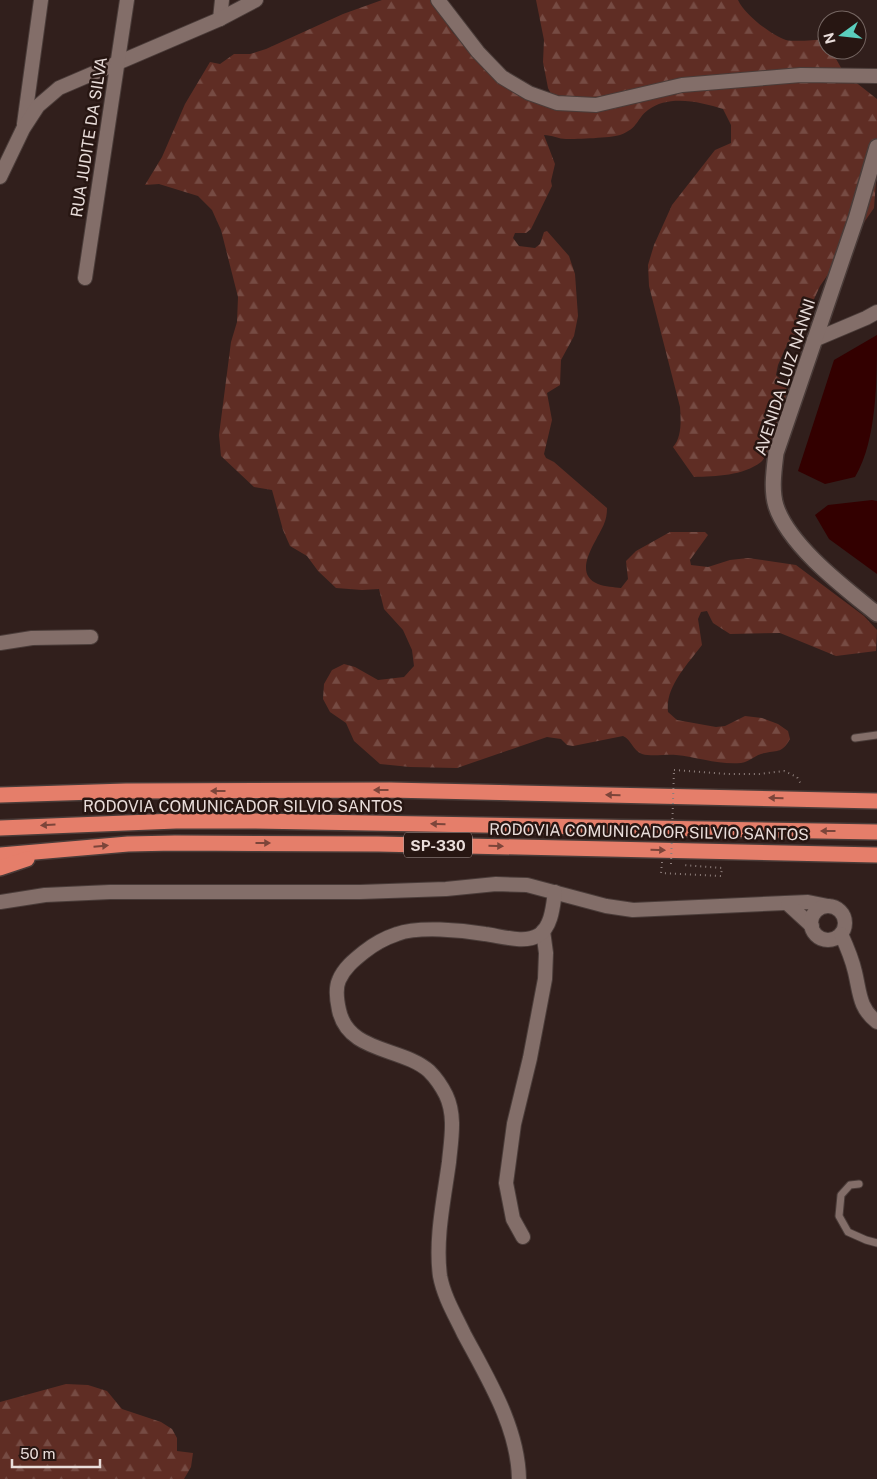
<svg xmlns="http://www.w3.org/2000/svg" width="877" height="1479" viewBox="0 0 877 1479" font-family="'Public Sans',sans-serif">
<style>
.forest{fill:url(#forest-firs)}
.water{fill:#300}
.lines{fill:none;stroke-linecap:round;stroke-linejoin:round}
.lane-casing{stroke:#4a3c39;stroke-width:9}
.street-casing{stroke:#4a3c39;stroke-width:16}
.secondary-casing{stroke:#4a3c39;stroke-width:18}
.highway-casing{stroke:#4a3c39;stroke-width:18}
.path{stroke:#8d7e7b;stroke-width:2;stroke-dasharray:1 4;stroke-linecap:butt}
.lane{stroke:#836e69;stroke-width:7}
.street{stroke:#836e69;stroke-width:14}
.secondary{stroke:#836e69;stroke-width:15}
.highway{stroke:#e57e6a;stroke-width:15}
.path-bridge{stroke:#8d7e7b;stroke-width:2;stroke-dasharray:1 4;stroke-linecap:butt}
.oneway{fill:#7c453a}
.labels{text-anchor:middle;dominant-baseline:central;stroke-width:5;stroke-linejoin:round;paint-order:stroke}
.shield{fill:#271612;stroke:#afa19e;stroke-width:1}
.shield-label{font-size:15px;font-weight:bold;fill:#e9ddda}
.street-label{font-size:16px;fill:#e9ddda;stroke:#271612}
</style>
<defs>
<pattern id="forest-firs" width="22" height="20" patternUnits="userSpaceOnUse" patternTransform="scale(1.25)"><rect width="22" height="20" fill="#5f2d24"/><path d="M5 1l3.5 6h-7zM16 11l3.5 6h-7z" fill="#764b43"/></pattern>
</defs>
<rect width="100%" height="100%" fill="#311f1c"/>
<!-- forest -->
<g class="forest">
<path d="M382 0H431L453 33 487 63 557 106 548 88 543 62 544 40 536 0H738C745 15 771 35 786 40 795 42 815 40 825 39L827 50H831L844 73 877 99V168L874 208 820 286 804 321 785 349 778 365 776 375C779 378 785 383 786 387 791 398 770 455 761 462 743 476 716 476 694 477L673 447C682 437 681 420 680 407L649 286 648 265 654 245 672 205 715 150 731 143V125L723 109C701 102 669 94 648 110 636 119 639 128 620 135 610 138 578 139 566 139 559 139 552 135 544 135L555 164 551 181 552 186 531 229 526 233H515L513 238 519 246 535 248 540 244 544 232 547 231 569 256 575 274 578 316 574 336 561 360 560 385 547 393 552 420 544 454 546 458 554 462 607 508C607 514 606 519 604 524 597 541 571 573 598 584 605 587 614 587 621 588L628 579 626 561 636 551 670 532H705L708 535 690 560 691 565 708 567 730 560 748 558 796 565 864 616 877 630 876 651 836 656 780 633 730 634 713 623 707 611 701 612 698 619 702 645C687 665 665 687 668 712L677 720 716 727 725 726 745 716 762 718 778 724 788 731 790 739C782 753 779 750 765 753 756 754 751 761 741 763 719 765 697 757 676 755 665 754 652 757 642 754 632 750 632 740 623 736L573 746 567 745 561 739 547 737 457 768 410 767 380 764 354 741 346 723 330 712 323 699 324 684 332 670 344 664 355 667 378 680 404 677 414 666 412 650 403 630 384 609 379 589 362 590 336 588 318 571 307 556 290 546 283 530 272 490 254 487 221 456 219 435 231 342 237 322 238 297 221 230 212 210 198 196 159 184 145 185 162 157 185 104 210 62 220 64 234 54H250L266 49 343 14Z"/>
<polygon points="66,1384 88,1385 107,1391 122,1409 161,1422 172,1429 177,1438 177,1451 193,1453 191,1467 184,1479 0,1479 0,1402"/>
</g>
<!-- water -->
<g class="water">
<path d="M877 335C877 379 877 440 855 477L825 484 798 471 834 360Z"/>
<polygon points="872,500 877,501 877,574 829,539 815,515 828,505"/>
</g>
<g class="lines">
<defs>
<g id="lane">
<polyline points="855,738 877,735"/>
<polyline points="859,1184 850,1185 841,1195 839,1216 848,1232 866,1240 877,1243"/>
</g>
<g id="street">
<polyline points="438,0 478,52 502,77 529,93 557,103 596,105 682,85 801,75 877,76"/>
<polyline points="220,19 222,0"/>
<polyline points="24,124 41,0"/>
<polyline points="0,177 23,129 38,106 59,88 220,19 256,0"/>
<polyline points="85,278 127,0"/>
<polyline points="814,340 866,318 877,312"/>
<polyline points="0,643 32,638 91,637"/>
<polyline points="0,902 45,895 110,892 360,892 446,889 496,884 527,885 606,906 633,910 808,902 828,906"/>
<polyline points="788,904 812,926"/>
<circle cx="828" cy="923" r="17"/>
<path d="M841 934C847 947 852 959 855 972 860 993 859 1008 877 1022"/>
<polyline points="523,1237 513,1219 506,1183 514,1124 530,1058 545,979 546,953 543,931"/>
<path d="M519 1479C518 1427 488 1379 464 1334 455 1315 444 1297 440 1276 435 1239 444 1199 449 1162 451 1140 456 1116 446 1095 442 1087 436 1078 429 1071 402 1047 348 1053 339 1010 337 1001 335 989 339 980 344 968 354 960 364 952 374 944 385 938 397 934 418 926 462 930 485 934 501 936 525 944 539 935 552 926 553 905 555 892"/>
</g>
<path id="secondary" d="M877 147 856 219 776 453C774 470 771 490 776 506 789 546 845 588 877 614"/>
<g id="highway">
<polyline points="0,795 126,791 390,790 877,801"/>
<polyline points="0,828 176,821 255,821 877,832"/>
<polyline points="0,855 128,844 175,843 378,844 877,855"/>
<polyline points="0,868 27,859"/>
</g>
</defs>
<!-- lane casing -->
<use href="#lane" class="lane-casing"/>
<!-- street casing -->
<use href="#street" class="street-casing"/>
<!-- secondary casing -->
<use href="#secondary" class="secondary-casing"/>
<!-- highway casing -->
<use href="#highway" class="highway-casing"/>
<!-- path -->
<g class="path">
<polyline points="674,770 728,774 759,774 784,771 797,777 802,786"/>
<polyline points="662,862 661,873 721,876 722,868 683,865"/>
</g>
<!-- lane -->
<use href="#lane" class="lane"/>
<!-- street -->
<use href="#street" class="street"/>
<!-- secondary -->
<use href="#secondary" class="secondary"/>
<!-- highway -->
<use href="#highway" class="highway"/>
<!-- path-bridge -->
<polyline class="path-bridge" points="671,864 674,770"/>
</g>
<!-- one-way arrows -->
<defs><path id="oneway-solid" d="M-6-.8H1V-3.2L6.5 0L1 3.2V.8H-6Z" transform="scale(1.25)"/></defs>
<g class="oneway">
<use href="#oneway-solid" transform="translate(381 790) rotate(180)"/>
<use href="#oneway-solid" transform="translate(218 791) rotate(180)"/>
<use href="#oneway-solid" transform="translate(613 795) rotate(-179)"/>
<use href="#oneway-solid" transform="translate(776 798) rotate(-179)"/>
<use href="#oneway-solid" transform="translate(438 824) rotate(-179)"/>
<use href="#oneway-solid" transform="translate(48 825) rotate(177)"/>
<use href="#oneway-solid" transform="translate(828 831) rotate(-180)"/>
<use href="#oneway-solid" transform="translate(263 843)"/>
<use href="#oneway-solid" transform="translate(101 846) rotate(-5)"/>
<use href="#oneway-solid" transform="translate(496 846) rotate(1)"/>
<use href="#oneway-solid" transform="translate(658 850) rotate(2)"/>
</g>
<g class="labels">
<!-- shield labels -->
<rect class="shield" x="404" y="832.5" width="68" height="25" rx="4"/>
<g class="shield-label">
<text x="438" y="845">SP-330</text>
</g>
<!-- street labels -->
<g class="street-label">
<text transform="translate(89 137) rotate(-81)">RUA JUDITE DA SILVA</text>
<text transform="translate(785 377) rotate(-72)">AVENIDA LUIZ NANNI</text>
<text x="243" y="806">RODOVIA COMUNICADOR SILVIO SANTOS</text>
<text transform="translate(649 832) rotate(1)">RODOVIA COMUNICADOR SILVIO SANTOS</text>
</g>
</g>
<!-- north arrow -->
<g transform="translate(842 35) rotate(255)"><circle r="24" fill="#271612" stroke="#756662"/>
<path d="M0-4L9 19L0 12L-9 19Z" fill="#5acebd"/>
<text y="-8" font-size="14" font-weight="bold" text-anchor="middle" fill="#e9ddda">N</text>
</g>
<!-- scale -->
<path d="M12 1459v8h88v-8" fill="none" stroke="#e9ddda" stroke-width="2.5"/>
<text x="20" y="1459" font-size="15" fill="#e9ddda" stroke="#271612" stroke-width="4" paint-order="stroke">50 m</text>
</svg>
